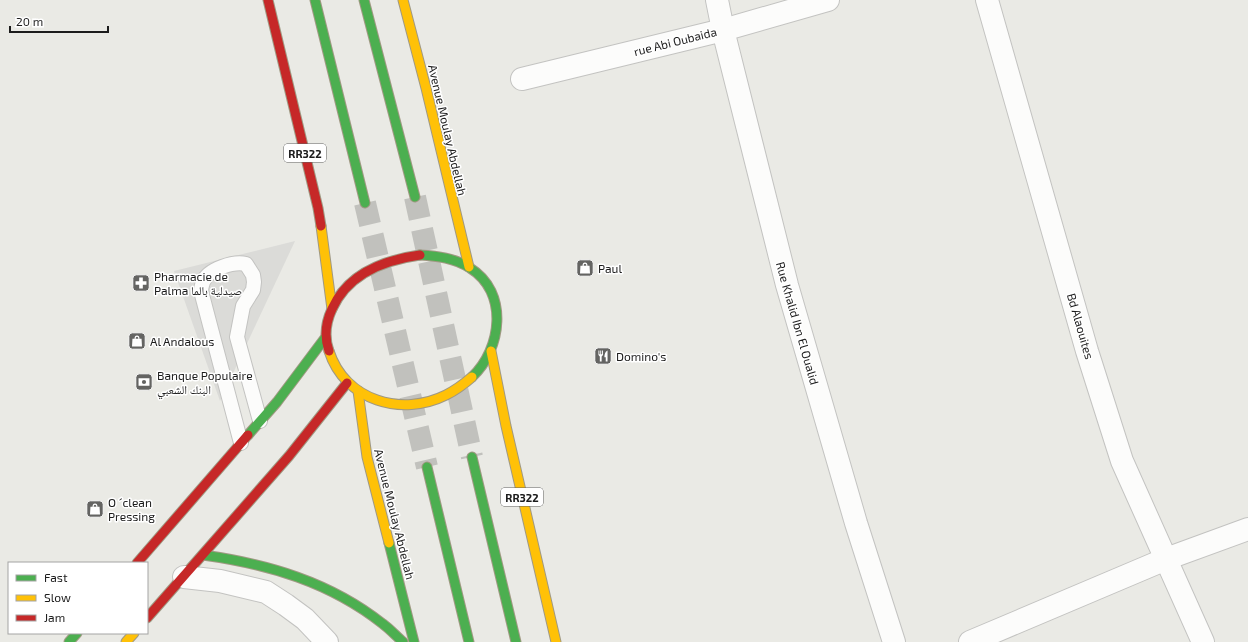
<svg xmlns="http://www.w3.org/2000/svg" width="1248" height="642" viewBox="0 0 1248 642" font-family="'Exo 2','Noto Naskh Arabic',sans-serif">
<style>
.parking{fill:#dbdbd8}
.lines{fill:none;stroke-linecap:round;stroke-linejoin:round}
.primary-tunnel{stroke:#c1c1bd;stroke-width:22;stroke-dasharray:22 11;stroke-linecap:butt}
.lane-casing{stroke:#c3c3c1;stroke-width:16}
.street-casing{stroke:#c3c3c1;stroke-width:24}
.fast-casing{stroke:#a09983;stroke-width:11}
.slow-casing{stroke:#a09983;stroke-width:11}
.jam-casing{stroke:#a09983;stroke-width:11}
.lane{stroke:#fcfcfb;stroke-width:14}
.street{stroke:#fcfcfb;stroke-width:22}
.fast{stroke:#4caf50;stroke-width:9}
.slow{stroke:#ffc107;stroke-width:9}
.jam{stroke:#c62828;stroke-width:9}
.labels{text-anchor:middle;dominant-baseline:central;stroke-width:3;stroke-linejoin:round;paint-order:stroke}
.shield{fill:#fff;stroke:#606060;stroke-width:1}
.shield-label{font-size:11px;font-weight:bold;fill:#1c1c1c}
.street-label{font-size:12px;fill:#1c1c1c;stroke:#fff}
.poi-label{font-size:12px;fill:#1c1c1c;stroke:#fff;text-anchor:start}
</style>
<rect width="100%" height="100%" fill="#eaeae5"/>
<!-- parking -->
<polygon class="parking" points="295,241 220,401 174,271"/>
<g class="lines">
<!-- primary-tunnel -->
<g class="primary-tunnel">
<polyline points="415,197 472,457"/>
<polyline points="365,203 427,467"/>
</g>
<defs>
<path id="lane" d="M241 443 201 291C201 289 202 285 203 282 208 269 234 261 246 264L253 275 254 282 253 290 243 306 237 337 260 421"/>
<g id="street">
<polyline points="717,0 723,30 787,285 856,523 894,642"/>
<polyline points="987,0 1087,351 1122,461 1203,642"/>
<polyline points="522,79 723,30 828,0"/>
<polyline points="184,577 220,581 266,592 286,605 305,619 327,642"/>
<polyline points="970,642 1166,559 1248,529"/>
</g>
<g id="fast">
<polyline points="315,0 365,203"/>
<polyline points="364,0 415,197"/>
<path d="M420 255C437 256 455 258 470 268 509 292 502 349 472 377"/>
<polyline points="248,435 277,402 325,338"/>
<polyline points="472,457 516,642"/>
<polyline points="427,467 469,642"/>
<polyline points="389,543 414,642"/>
<path d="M203 555C268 564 330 582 383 624 390 629 396 636 403 642"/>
<polyline points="69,642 77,633"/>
</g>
<g id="slow">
<polyline points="403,0 426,88 469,267"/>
<polyline points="321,226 332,309"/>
<path d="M329 351C345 401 402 417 446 395 456 390 464 384 472 377"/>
<polyline points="491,351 506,426 556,642"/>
<polyline points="358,391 367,457 389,543"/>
<polyline points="126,642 134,633"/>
</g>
<g id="jam">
<polyline points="268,0 318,208 321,226"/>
<path d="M329 351C324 337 326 322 332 309 348 273 384 260 420 255"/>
<polyline points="137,563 248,435"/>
<polyline points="147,618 289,456 347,383"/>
</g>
</defs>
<!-- lane casing -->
<use href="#lane" class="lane-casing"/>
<!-- street casing -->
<use href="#street" class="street-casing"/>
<!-- fast casing -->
<use href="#fast" class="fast-casing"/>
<!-- slow casing -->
<use href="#slow" class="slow-casing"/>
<!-- jam casing -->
<use href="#jam" class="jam-casing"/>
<!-- lane -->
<use href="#lane" class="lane"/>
<!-- street -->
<use href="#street" class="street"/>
<!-- fast -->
<use href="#fast" class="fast"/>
<!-- slow -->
<use href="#slow" class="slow"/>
<!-- jam -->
<use href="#jam" class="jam"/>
</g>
<!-- icons -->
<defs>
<symbol id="shop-square" viewBox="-11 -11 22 22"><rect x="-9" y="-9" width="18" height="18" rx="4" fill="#646462" stroke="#fff"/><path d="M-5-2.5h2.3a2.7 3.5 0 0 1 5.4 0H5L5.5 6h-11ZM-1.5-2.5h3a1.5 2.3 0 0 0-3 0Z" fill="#fff"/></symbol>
<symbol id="pharmacy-square" viewBox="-11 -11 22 22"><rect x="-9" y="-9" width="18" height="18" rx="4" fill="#646462" stroke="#fff"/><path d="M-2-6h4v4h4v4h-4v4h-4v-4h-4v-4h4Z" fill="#fff"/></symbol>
<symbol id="restaurant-square" viewBox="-11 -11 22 22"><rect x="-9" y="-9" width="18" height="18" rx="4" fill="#646462" stroke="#fff"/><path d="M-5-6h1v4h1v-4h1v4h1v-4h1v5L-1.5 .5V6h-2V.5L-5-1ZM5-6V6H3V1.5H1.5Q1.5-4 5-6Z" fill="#fff"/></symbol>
<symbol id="bank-square" viewBox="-11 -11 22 22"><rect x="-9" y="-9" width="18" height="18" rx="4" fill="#646462" stroke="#fff"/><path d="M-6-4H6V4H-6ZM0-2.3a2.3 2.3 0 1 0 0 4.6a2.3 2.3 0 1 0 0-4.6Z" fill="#fff"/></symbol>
</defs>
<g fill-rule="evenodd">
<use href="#shop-square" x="575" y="258" width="20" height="20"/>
<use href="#pharmacy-square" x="131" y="273" width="20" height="20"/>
<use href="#shop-square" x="127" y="331" width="20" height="20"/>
<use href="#restaurant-square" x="593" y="346" width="20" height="20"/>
<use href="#bank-square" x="134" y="372" width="20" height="20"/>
<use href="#shop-square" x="85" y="499" width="20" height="20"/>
</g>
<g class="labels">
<!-- shield labels -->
<g class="shield">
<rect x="284" y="144" width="42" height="18" rx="3"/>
<rect x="501" y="488" width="42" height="18" rx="3"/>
</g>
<g class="shield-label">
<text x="305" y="153">RR322</text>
<text x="522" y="497">RR322</text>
</g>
<!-- street labels -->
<g class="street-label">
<text transform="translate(675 41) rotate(-14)">rue Abi Oubaida</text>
<text transform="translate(448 130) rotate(77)">Avenue Moulay Abdellah</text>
<text transform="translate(798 323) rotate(74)">Rue Khalid Ibn El Oualid</text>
<text transform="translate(1081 326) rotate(74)">Bd Alaouites</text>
<text transform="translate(395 514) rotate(76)">Avenue Moulay Abdellah</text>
</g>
<!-- poi labels -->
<g class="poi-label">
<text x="598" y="268">Paul</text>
<text x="154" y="276">Pharmacie de<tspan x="154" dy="14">Palma صيدلية بالما</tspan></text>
<text x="150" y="341">Al Andalous</text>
<text x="616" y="356">Domino's</text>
<text x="157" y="375">Banque Populaire<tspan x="157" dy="14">البنك الشعبي</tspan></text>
<text x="108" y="502">O ´clean<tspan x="108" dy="14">Pressing</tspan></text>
</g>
</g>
<!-- legend -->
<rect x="8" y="562" width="140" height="72" fill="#ffffff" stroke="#a4a4a4"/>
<rect x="16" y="575" width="20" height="6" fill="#4caf50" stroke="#a4a4a4"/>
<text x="44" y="582" font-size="12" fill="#1c1c1c">Fast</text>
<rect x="16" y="595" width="20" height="6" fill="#ffc107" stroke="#a4a4a4"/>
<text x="44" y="602" font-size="12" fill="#1c1c1c">Slow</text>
<rect x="16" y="615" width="20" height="6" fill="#c62828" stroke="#a4a4a4"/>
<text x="44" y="622" font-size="12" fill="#1c1c1c">Jam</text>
<!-- scale -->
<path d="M10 26v6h98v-6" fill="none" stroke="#1c1c1c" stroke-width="2"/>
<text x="16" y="26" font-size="12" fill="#1c1c1c" stroke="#ffffff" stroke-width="3" paint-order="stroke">20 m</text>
</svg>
